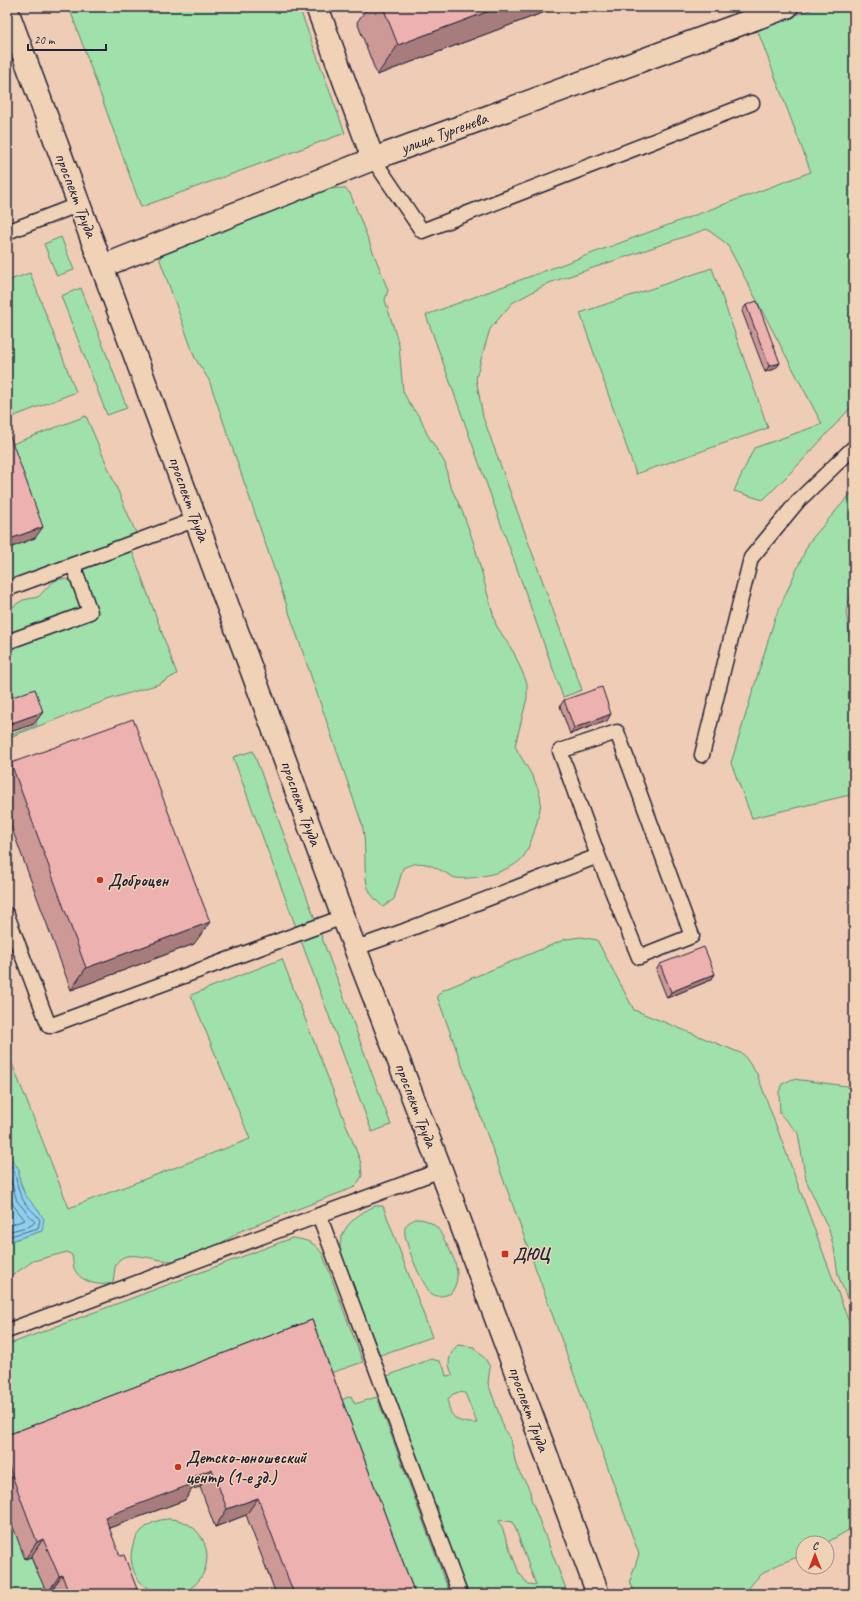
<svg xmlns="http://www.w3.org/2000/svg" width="861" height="1601" viewBox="0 0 861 1601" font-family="Caveat,sans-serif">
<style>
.green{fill:#a0e1ab;stroke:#618273;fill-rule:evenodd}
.water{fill:#8dd0ee;stroke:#628aa6}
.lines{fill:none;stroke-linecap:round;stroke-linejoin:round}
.shore{stroke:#4d6883;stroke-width:1}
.lane-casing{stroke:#22223b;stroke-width:17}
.street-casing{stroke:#22223b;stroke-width:25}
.secondary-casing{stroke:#22223b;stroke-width:25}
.lane{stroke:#f0d3b6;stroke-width:14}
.street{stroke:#f0d3b6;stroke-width:22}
.secondary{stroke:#f0d3b6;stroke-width:22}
.wall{fill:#cc9997;stroke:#22223b}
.shaded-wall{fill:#a67d7b;stroke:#22223b}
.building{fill:#edb2b0;stroke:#22223b}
.poi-dot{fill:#c8321e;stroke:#f0d3b6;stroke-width:1.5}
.labels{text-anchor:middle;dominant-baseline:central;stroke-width:3;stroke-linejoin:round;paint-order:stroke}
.street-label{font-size:17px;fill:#22223b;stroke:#f0d3b6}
.poi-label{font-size:17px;font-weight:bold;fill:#22223b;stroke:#f0d3b6;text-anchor:start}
</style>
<rect width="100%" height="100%" fill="#efccb5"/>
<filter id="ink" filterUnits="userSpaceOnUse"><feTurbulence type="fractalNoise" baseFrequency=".025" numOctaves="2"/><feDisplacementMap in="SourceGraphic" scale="8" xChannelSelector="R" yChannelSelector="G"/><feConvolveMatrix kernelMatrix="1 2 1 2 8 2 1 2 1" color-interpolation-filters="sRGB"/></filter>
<g filter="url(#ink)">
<!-- green -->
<g class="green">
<polygon points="69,7 299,7 345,133 141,207"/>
<polygon points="818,7 854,7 854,404 803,460 763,500 734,491 754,448 822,424 727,244 707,229 549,283 512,303 490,329 482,356 476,378 483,417 582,690 563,697 426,315 811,172 757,29"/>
<path d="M344 188 350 193 388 290 385 300 399 345 403 392 411 406 421 419 427 434 445 463 449 483 463 513 474 544 496 625 514 653 527 683V698L515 746C523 762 535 777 540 795 542 803 539 814 537 822 534 833 530 846 524 856 513 872 474 880 456 878 451 877 447 873 442 871 427 863 419 860 403 868L394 899 383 907C376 900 369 894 367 884 363 866 367 845 362 824L209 380 195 358 160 260 161 254 327 189Z"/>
<polygon points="61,237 74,270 57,276 44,244"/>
<polygon points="712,268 768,428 636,474 580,313"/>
<polygon points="30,273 76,392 7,419 7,281"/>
<polygon points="81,288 127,408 107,415 61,296"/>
<path d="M86 416 136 533 127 537 177 674 159 684 110 699 7 738V736L37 725 27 697 7 704V627L9 609 23 600 38 597C49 587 54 574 72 581L82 615 92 611 72 559 7 585V549L35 538 7 462V446Z"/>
<polygon points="854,490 854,582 846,612 854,665 854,794 752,818 731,763 775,618 809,542"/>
<polygon points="253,751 391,1125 372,1132 233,757"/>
<path d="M581 937 597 940 634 1010 743 1054 757 1074 854 1336V1527L826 1543H803V1555C777 1565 760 1569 745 1594H635L630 1581 639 1554 437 996 443 990 566 939Z"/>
<path d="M282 959 361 1163 362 1176 355 1187 238 1232C230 1240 186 1261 174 1261 158 1262 132 1250 120 1259 113 1265 115 1274 113 1282 102 1288 79 1282 74 1268 73 1265 73 1260 72 1255L67 1252 33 1261 7 1279V1242L42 1231 39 1211 26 1198 19 1178V1169L7 1155V1051L69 1208 250 1139 191 995Z"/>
<polygon points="793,1079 854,1087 854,1316 838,1275 834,1248 829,1230 806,1180 798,1133 780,1114 779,1092 782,1084"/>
<path d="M375 1206H383L432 1337 380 1355 340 1253C338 1229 355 1215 375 1206Z"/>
<path d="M416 1219C422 1219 427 1220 431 1223 440 1228 441 1235 446 1243 455 1259 463 1277 451 1293 445 1296 436 1298 431 1293 423 1286 402 1239 405 1228 406 1223 411 1221 416 1219Z"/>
<path d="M292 1238C307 1240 315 1242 323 1255L363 1362 316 1378 7 1447V1345Z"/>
<path d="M458 1345 474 1347 486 1360 490 1367 488 1383 505 1431C515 1442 512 1457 518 1470 523 1480 531 1487 531 1499L568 1594H466L387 1376 431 1359 439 1361 444 1368 446 1376 453 1375C446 1364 449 1353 458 1345ZM459 1392 465 1393 477 1423C459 1424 448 1418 448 1399L453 1394ZM499 1520 513 1522 536 1585 528 1584 519 1573Z"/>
<polygon points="351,1396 355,1404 377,1397 450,1594 396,1594 326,1406"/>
<polygon points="7,1511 31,1557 37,1573 39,1572 47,1594 7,1594"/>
<circle cx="169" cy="1557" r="38"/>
</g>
<!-- water -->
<path class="water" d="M7 1155 19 1169C19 1197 32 1199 44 1219L42 1231 7 1242Z"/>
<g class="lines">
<!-- shore -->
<g class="shore">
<path d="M7 1160C18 1170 15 1186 22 1198 26 1207 35 1212 40 1220L38 1228 7 1237"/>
<polyline points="7,1167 17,1201 35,1222 30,1226 7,1232"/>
<polyline points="7,1191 13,1205 25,1220 7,1226"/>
</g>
<defs>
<g id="lane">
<polyline points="373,159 422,231 752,103"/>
<polyline points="7,232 80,204"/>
<polyline points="7,589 197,519"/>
<polyline points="7,642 90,612 73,565"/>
<polygon points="617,732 692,936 639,957 598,856 560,751"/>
<polyline points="702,755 751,558 798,501 854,447"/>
<polyline points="7,915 49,1026 343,917"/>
<polyline points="356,948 404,931 598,856"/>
<polyline points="319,1215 460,1594"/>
<polyline points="7,1331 441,1170"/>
</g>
<g id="street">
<polyline points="317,7 373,159"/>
<polyline points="103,266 373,159 787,7"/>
</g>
<polyline id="secondary" points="7,10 343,917 441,1170 598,1594"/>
</defs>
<!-- lane casing -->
<use href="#lane" class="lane-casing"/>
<!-- street casing -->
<use href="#street" class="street-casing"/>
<!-- secondary casing -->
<use href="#secondary" class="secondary-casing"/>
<!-- lane -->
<use href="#lane" class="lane"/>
<!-- street -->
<use href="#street" class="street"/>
<!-- secondary -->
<use href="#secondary" class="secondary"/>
</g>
<!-- wall -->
<g class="wall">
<polygon points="368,7 558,7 377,75 357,22"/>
<polygon points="746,305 780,363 775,369 765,372 742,311"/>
<polygon points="7,699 34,724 7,733"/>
<polygon points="564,700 607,721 570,734 560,706"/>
<polygon points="11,763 194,944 71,990 7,815 7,770"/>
<polygon points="660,964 715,974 711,980 667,998 656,970"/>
<polygon points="312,1320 415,1594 276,1594 246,1515 215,1527 200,1487 192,1489 185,1500 109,1528 133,1594 50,1594 50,1593 47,1594 31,1557 25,1559 7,1511 7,1435"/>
</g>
<!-- shaded-wall -->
<g class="shaded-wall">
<polygon points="500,7 558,7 377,75 398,45"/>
<polygon points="780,363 775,369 765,372 769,366"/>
<polygon points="43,527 35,538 7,549 7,540"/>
<polygon points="43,712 34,724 7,733 7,730 12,723"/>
<polygon points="611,714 607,721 570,734 574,728"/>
<polygon points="210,922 194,944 71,990 86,968"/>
<polygon points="715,974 711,980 667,998 671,992"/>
<polygon points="212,1469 200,1487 192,1489 185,1500 93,1534 105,1517 195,1476"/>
<polygon points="258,1498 246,1515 215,1527 227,1509"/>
<polygon points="43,1539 31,1557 25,1559 37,1542"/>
<polygon points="62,1575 50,1593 47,1594 59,1576"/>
<polygon points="137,1589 133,1594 124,1594"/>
</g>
<!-- building -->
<g class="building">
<polygon points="383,7 500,7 398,45"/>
<polygon points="757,301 780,363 769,366 746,305"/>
<polygon points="7,428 43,527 7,540"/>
<polygon points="602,687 611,714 574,728 564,700"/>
<polygon points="35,689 43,712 12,723 7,707 7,699"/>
<polygon points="133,719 210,922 86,968 11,763"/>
<polygon points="704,947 715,974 671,992 660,964"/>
<polygon points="312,1320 415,1594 294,1594 258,1498 227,1509 212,1469 195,1476 197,1482 105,1517 120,1556 124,1555 137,1589 124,1594 69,1594 62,1575 59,1576 43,1539 37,1542 7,1462 7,1435"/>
</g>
</g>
<!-- markers -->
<g class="poi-dot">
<circle cx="100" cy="880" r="4"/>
<rect x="501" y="1250" width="8" height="8" rx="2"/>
<circle cx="178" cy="1467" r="4"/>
</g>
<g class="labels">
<!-- street labels -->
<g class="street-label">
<text transform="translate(444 133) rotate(-20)">улица Тургенева</text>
<text transform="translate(76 195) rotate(69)">проспект Труда</text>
<text transform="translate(189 499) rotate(70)">проспект Труда</text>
<text transform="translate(301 803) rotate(70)">проспект Труда</text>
<text transform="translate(416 1105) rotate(69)">проспект Труда</text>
<text transform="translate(529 1409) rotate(70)">проспект Труда</text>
</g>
<!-- poi labels -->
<g class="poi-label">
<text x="108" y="880">Доброцен</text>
<text x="513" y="1254">ДЮЦ</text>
<text x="186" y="1457">Детско-юношеский<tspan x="186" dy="20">центр (1-е зд.)</tspan></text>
</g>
</g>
<!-- margin -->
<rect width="861" height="1601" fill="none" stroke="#f0d3b6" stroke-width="24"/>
<rect x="12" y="12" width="837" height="1577" fill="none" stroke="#22223b" stroke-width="1.5" filter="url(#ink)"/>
<!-- north arrow -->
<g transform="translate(815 1555)"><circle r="19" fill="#f0d3b6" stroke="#9e8c85"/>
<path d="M0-3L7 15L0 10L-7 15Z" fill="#c8321e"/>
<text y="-6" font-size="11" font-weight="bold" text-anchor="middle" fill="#22223b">С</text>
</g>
<!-- scale -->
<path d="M28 44v6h78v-6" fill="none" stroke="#22223b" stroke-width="2"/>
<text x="34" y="44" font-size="12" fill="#22223b" stroke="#f0d3b6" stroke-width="3" paint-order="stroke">20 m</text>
</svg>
